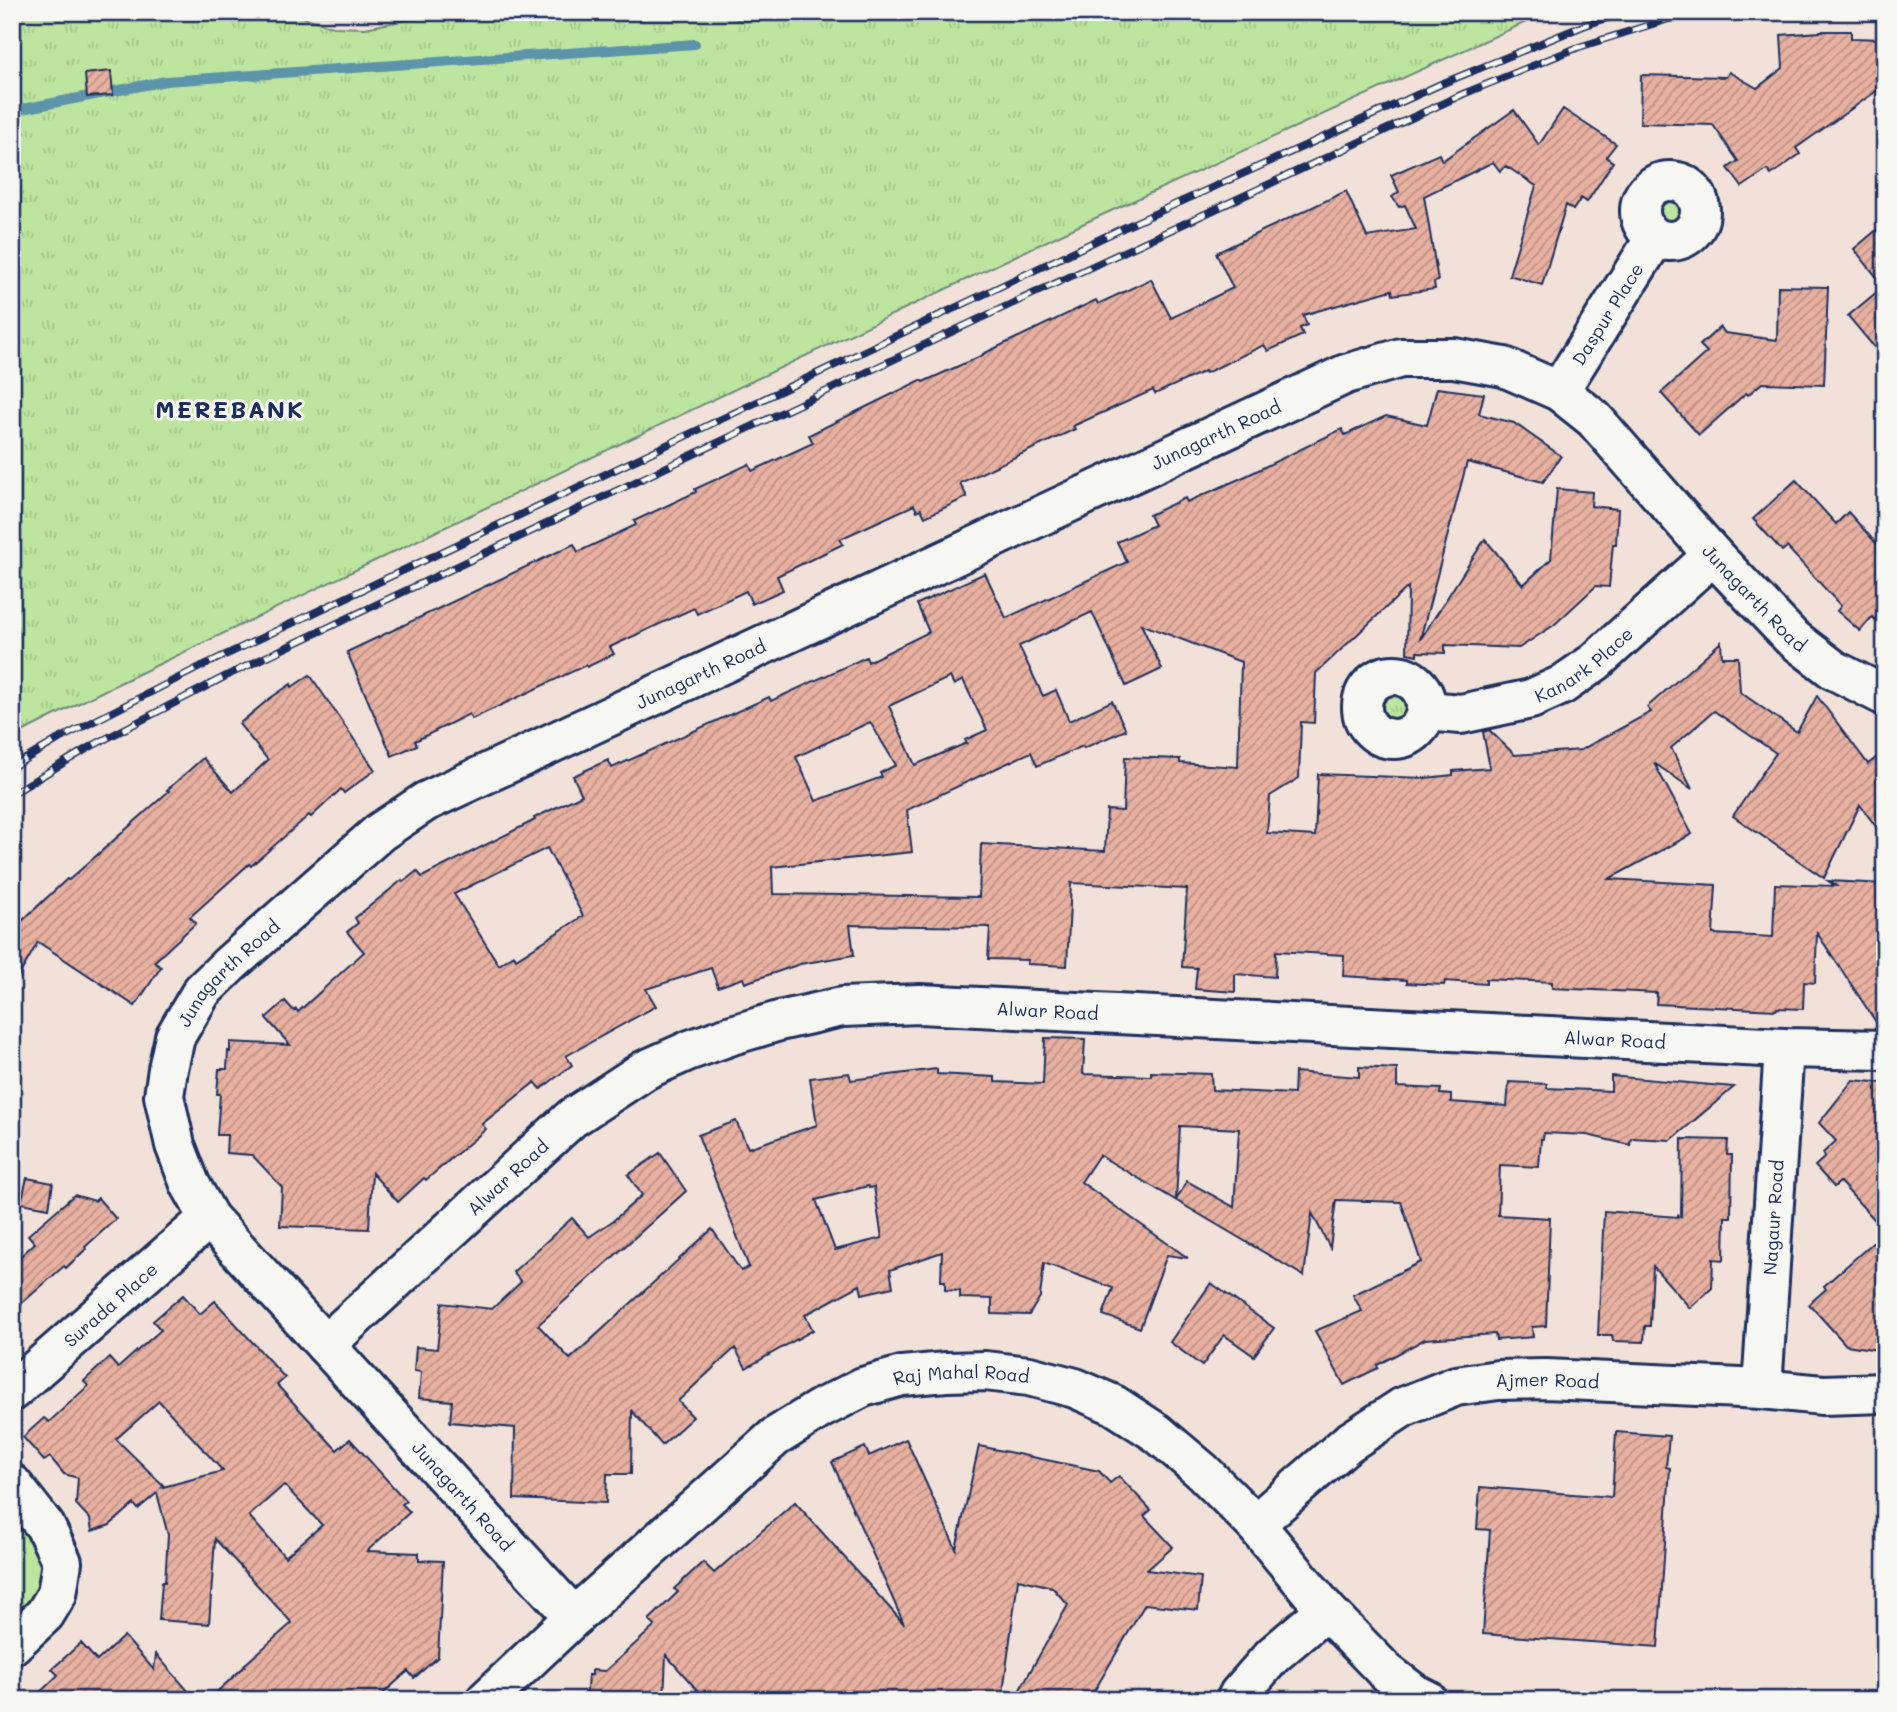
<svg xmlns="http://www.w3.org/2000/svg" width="1897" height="1712" viewBox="0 0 1897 1712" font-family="Mali,sans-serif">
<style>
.grass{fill:url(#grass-tufts);stroke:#6c8a7e;stroke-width:2}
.green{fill:#bee59f;stroke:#6c8a7e;stroke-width:2}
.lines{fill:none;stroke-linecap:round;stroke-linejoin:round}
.stream{stroke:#5b94aa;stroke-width:10}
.building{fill:url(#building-hatch);stroke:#1b2f5e;stroke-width:2;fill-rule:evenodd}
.minor-casing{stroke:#1b2f5e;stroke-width:44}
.minor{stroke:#f6f6f2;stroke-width:38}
.rail-casing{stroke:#1b2f5e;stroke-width:8}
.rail{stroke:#f6f6f2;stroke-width:5;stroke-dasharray:16;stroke-linecap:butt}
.labels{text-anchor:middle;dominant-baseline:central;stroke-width:6;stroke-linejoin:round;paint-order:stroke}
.street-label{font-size:18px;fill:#1b2f5e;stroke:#f6f6f2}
.district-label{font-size:24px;font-weight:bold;letter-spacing:2px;fill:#1b2f5e;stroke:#f6f6f2}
</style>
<defs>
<pattern id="grass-tufts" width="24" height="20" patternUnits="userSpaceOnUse" patternTransform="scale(1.75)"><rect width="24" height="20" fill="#bee59f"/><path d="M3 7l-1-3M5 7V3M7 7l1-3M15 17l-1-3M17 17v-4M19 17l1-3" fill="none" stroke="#a3c58b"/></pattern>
<pattern id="building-hatch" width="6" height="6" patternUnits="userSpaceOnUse" patternTransform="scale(1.75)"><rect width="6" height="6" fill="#e8b0a0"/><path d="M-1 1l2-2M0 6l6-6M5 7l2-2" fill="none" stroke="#bb9086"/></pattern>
</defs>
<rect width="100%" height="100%" fill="#f2e1d9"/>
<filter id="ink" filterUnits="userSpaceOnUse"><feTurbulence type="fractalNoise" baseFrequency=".0143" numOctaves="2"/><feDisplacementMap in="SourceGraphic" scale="14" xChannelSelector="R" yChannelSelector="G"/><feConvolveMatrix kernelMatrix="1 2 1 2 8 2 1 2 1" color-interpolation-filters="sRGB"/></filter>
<g filter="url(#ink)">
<!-- grass -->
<g class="grass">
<path d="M12 12H297L303 17 333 27 365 28 448 12H725C743 26 750 22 769 12H1548L1091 220 435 532 103 691 12 737Z"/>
<path d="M1664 193C1677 194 1685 199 1688 213L1683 226 1672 233 1649 220C1646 207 1651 198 1664 193Z"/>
<circle cx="1393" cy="707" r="21"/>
</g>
<!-- green -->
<polygon class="green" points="12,1500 43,1547 43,1591 12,1630"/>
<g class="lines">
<!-- stream -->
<polyline class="stream" points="12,111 166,81 695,44"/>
</g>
<!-- building -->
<g class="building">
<polygon points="1820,31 1851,31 1851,38 1885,39 1885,85 1796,148 1800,154 1771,175 1767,170 1742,187 1728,168 1738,161 1713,125 1640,123 1641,75 1726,77 1729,72 1757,88 1783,68 1781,35 1820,32"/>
<polygon points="111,71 113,95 87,97 85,74"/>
<polygon points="1563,109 1616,144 1606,157 1613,162 1587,202 1581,198 1573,210 1566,205 1542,285 1509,275 1536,186 1506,166 1500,171 1493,162 1424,196 1438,281 1434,282 1435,289 1393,295 1392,290 1303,315 1307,325 1300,328 1303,335 1268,351 1264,345 1206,373 1205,371 1155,394 1153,390 1073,426 1075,429 960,483 967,497 925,517 921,509 917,511 914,505 840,539 843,544 777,576 783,590 752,604 746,591 697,614 694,608 610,647 614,654 587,667 586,665 472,719 469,714 415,741 417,745 392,756 347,652 574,544 578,552 636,525 634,521 696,492 695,489 749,464 752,471 813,443 809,435 921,380 923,382 983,355 983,354 1096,300 1098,304 1151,279 1171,318 1233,288 1216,253 1346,191 1367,237 1416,229 1405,205 1399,207 1392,197 1399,192 1391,175 1439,154 1442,161 1514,110 1539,145"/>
<polygon points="1885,223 1885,360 1848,316 1884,286 1854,249"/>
<polygon points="1778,286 1828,287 1824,385 1762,383 1748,395 1746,393 1699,435 1661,393 1707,352 1700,345 1720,327 1725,333 1777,340"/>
<path d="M1437 388 1484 394 1479 414 1514 423 1561 456 1543 482 1467 462 1420 640 1485 539 1523 585 1551 559 1557 489 1592 492 1591 506 1618 509 1616 544H1613L1609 587 1596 586 1554 625 1519 648 1445 645V653L1417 652V655L1407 653 1408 587 1316 673 1314 723 1301 722 1299 778 1270 796 1267 833 1315 836 1318 774 1425 778 1453 775V771L1490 768 1483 732 1489 730 1515 755 1581 750 1651 712 1647 707 1721 642 1722 657H1738L1740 692 1797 732 1817 696 1868 764 1885 751V839L1860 805 1824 878 1733 816 1776 753 1714 711 1671 748 1692 789 1654 763 1692 834 1609 879 1716 885 1713 934 1773 937 1775 884 1836 886 1828 881 1885 884V1028H1880L1817 933 1815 983 1804 982 1803 1009 1777 1008 1776 1010 1656 1004 1657 993 1552 988V982L1486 979V984L1445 981 1444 985 1407 983V980L1343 976 1344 955 1276 951 1275 977 1235 974V992L1195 989 1197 968 1182 967 1187 889 1071 883 1067 966 1027 964 1028 960 988 959 990 927 850 925 854 955 800 964 745 983 743 978 718 987 711 968 646 989 656 1006 566 1056 572 1065 541 1089 535 1082 482 1124 486 1129 426 1180 424 1178 398 1202 372 1173 369 1229 280 1226 282 1187 252 1155 226 1153 227 1135H217L220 1094H217L219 1069H227L228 1051 230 1052V1042L290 1045 266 1018 285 1001 294 1011 296 1009 298 1012 364 952 347 932 358 923 355 918 402 880 403 882 417 871 422 877 535 820 534 818 582 795 573 776 608 760 612 768 769 697 771 701 866 657 868 662 929 632 917 604 985 573 1006 618 1127 562 1117 542 1154 525 1149 515 1185 498 1187 502 1246 476 1342 429 1345 435 1386 416 1427 425ZM1092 612 1126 686 1162 669 1141 624 1241 662 1238 767 1180 763V759L1125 757 1123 811 1107 810 1105 851 981 844 979 897 773 894 772 867 912 852 907 810 1031 752 1037 766 1083 746 1084 748 1126 730 1112 701 1069 721 1056 690 1043 696 1019 646ZM950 677 954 685 963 680 987 730 965 740 967 743 915 765 889 706ZM870 722 896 765 880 773 882 777 816 801 796 757ZM547 848 583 916 516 959 514 955 499 965 454 894Z"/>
<polygon points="1796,480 1836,524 1848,512 1885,553 1885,628 1872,617 1860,631 1837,611 1841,606 1787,547 1782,551 1753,519"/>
<polygon points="310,675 375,770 344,793 341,789 311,817 309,815 251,866 249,864 190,917 196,923 154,962 161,967 135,1006 38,942 12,988 12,930 67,879 69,880 169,791 167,790 203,758 233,792 268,760 239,724 269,699 291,684 292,687"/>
<path d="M1045 1038 1085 1039 1083 1074 1151 1076V1072L1211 1074 1212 1090 1294 1094 1295 1072 1359 1077V1067L1397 1069V1087L1441 1089 1440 1094 1451 1095V1102L1507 1106 1509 1082 1547 1084V1088L1611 1091V1076L1734 1087 1671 1140 1631 1138 1630 1145 1587 1135 1544 1133 1543 1139H1541L1539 1167 1500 1165 1498 1215 1550 1218 1546 1326 1532 1327 1533 1337 1496 1340 1495 1334 1425 1339 1377 1365 1378 1368 1344 1385 1315 1331 1362 1311 1353 1295 1421 1262 1401 1202 1336 1200 1330 1248 1312 1213 1304 1276 1099 1155 1081 1182 1188 1258 1167 1255 1140 1328 1103 1315 1113 1288 1044 1263 1040 1297 1029 1315 992 1314V1299L960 1298V1291L945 1290V1281H941L942 1252 890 1270 893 1287 862 1294 860 1285 805 1315 813 1330 746 1368 735 1348 678 1401 693 1417 662 1445 632 1411 631 1474H607L606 1503 514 1499 515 1428 450 1422 452 1401 419 1398 421 1372 414 1371 416 1347 437 1349 442 1303 492 1309 521 1282 513 1272 572 1218 589 1237 614 1220 642 1195 628 1175 660 1153 686 1191 538 1325 570 1359 712 1229 741 1271 749 1267 698 1135 736 1121 748 1148 817 1125 810 1078 849 1073 851 1080 937 1069V1074L995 1077V1082L1043 1084ZM1180 1126 1239 1129 1234 1207 1187 1181 1176 1200ZM868 1186 869 1188 874 1187 882 1238 835 1250 816 1200Z"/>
<polygon points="1853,1080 1885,1083 1885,1231 1840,1182 1834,1187 1815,1166 1825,1157 1823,1153 1836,1141 1819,1123"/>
<polygon points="1682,1139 1728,1140 1727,1155 1732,1155 1731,1217 1725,1217 1724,1260 1713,1259 1712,1288 1690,1308 1653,1266 1650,1326 1645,1326 1644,1342 1613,1341 1612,1335 1598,1335 1604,1211 1678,1217 1678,1215 1681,1216"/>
<polygon points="27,1178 53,1183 49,1208 21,1203"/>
<polygon points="74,1195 95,1201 98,1198 116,1219 85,1247 86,1249 66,1268 64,1266 12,1312 12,1264 35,1243 28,1235"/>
<polygon points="1885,1232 1885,1351 1846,1345 1809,1304 1826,1289 1824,1286"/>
<polygon points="1211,1283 1274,1328 1254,1356 1224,1335 1202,1366 1170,1342"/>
<path d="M183 1295 200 1314 215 1301 285 1378 277 1385 337 1450 350 1439 406 1501 402 1504 410 1512 367 1551 419 1553V1560L443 1561 438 1657 414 1678 408 1671 376 1700H208L245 1666 244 1665 292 1623 215 1539 209 1624 159 1620 162 1582H165L168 1535 157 1493 138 1509 134 1504 110 1525 92 1531 90 1519 76 1504 78 1478 64 1474 50 1457 44 1461 23 1437 44 1418 49 1422 88 1386 84 1381 109 1358 118 1368 138 1350 161 1330 153 1321ZM159 1401 223 1471 163 1487 164 1486 116 1439ZM284 1485 322 1525 285 1557 249 1516Z"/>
<polygon points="1616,1432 1669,1436 1666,1467 1670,1468 1658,1647 1483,1634 1490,1530 1477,1529 1480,1487 1612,1497"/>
<polygon points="906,1439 956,1549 979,1446 1099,1471 1110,1483 1119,1476 1151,1510 1144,1516 1173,1547 1147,1570 1201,1577 1198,1610 1145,1604 1089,1700 1014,1700 1068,1605 1052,1587 1018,1579 1002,1700 706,1700 666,1655 664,1700 586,1700 588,1675 592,1675 592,1670 605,1671 655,1626 649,1620 678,1592 674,1589 703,1562 714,1573 795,1502 904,1624 832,1462 865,1447 869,1456"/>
<polygon points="124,1636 154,1670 156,1654 196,1700 32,1700 58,1675 52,1669 81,1643 97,1661"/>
</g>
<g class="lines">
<defs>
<g id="minor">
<circle cx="1670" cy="211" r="30"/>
<path id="s1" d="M1559 391 1655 238"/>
<circle cx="1394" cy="707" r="32"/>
<path id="s2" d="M1426 711 1461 714 1531 699 1562 685 1595 662 1713 555"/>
<path id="s3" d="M325 1345 572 1118 645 1070 690 1050 732 1035 779 1021 842 1007 920 1004 1784 1048 1885 1050"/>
<path id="s4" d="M1762 1389 1784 1048"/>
<path id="s5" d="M12 1391 209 1218"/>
<polyline points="12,1484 45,1526 62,1562 57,1594 45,1614 12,1645"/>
<path id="s6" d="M1255 1524 1348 1443 1403 1407 1456 1386 1498 1380 1546 1379 1762 1389 1823 1395 1885 1393"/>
<path id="s7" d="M574 1617 209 1218 190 1184 175 1145 164 1096 168 1069 175 1037 202 991 231 963 380 832 425 802 1346 374 1401 358H1454L1504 367 1559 391 1594 419 1713 555 1791 637 1834 670 1885 696"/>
<path id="s8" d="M486 1700 574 1617 775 1437 820 1409 863 1387 902 1376 946 1372 985 1371 1029 1376 1075 1388 1114 1405 1157 1433 1202 1471 1255 1524 1326 1610 1385 1671 1415 1694 1427 1700"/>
<polyline points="1236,1700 1239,1694 1273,1655 1326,1610"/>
</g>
</defs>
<!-- minor casing -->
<use href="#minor" class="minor-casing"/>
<!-- minor -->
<use href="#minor" class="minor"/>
<defs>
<g id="rail">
<polyline points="12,767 59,739 200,667 1123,228 1441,84 1583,26 1625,12"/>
<polyline points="12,794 88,748 230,674 981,318 1463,94 1579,47 1691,12"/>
</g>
</defs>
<!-- rail casing -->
<use href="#rail" class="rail-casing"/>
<!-- rail -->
<use href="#rail" class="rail"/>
</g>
</g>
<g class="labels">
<!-- street labels -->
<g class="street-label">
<text stroke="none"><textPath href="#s1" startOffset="91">Daspur Place</textPath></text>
<text stroke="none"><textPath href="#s7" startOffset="1950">Junagarth Road</textPath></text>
<text stroke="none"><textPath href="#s7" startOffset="2600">Junagarth Road</textPath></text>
<text stroke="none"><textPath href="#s2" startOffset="170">Kanark Place</textPath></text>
<text stroke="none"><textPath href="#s7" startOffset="1382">Junagarth Road</textPath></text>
<text stroke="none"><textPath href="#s7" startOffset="816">Junagarth Road</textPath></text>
<text stroke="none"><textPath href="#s3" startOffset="836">Alwar Road</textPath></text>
<text stroke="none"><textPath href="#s3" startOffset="1404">Alwar Road</textPath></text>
<text stroke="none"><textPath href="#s3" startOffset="248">Alwar Road</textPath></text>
<text stroke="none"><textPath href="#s4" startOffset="172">Nagaur Road</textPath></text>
<text stroke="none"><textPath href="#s5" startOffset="131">Surada Place</textPath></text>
<text stroke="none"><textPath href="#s8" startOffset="592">Raj Mahal Road</textPath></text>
<text stroke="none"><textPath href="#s6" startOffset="338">Ajmer Road</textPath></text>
<text transform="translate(463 1496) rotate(48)">Junagarth Road</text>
</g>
<!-- district labels -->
<g class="district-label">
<text x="230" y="408">MEREBANK</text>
</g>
</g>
<!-- margin -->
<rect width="1897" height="1712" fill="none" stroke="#f6f6f2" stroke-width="42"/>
<rect x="21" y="21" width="1855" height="1670" fill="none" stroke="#1b2f5e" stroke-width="2.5" filter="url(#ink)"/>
</svg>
